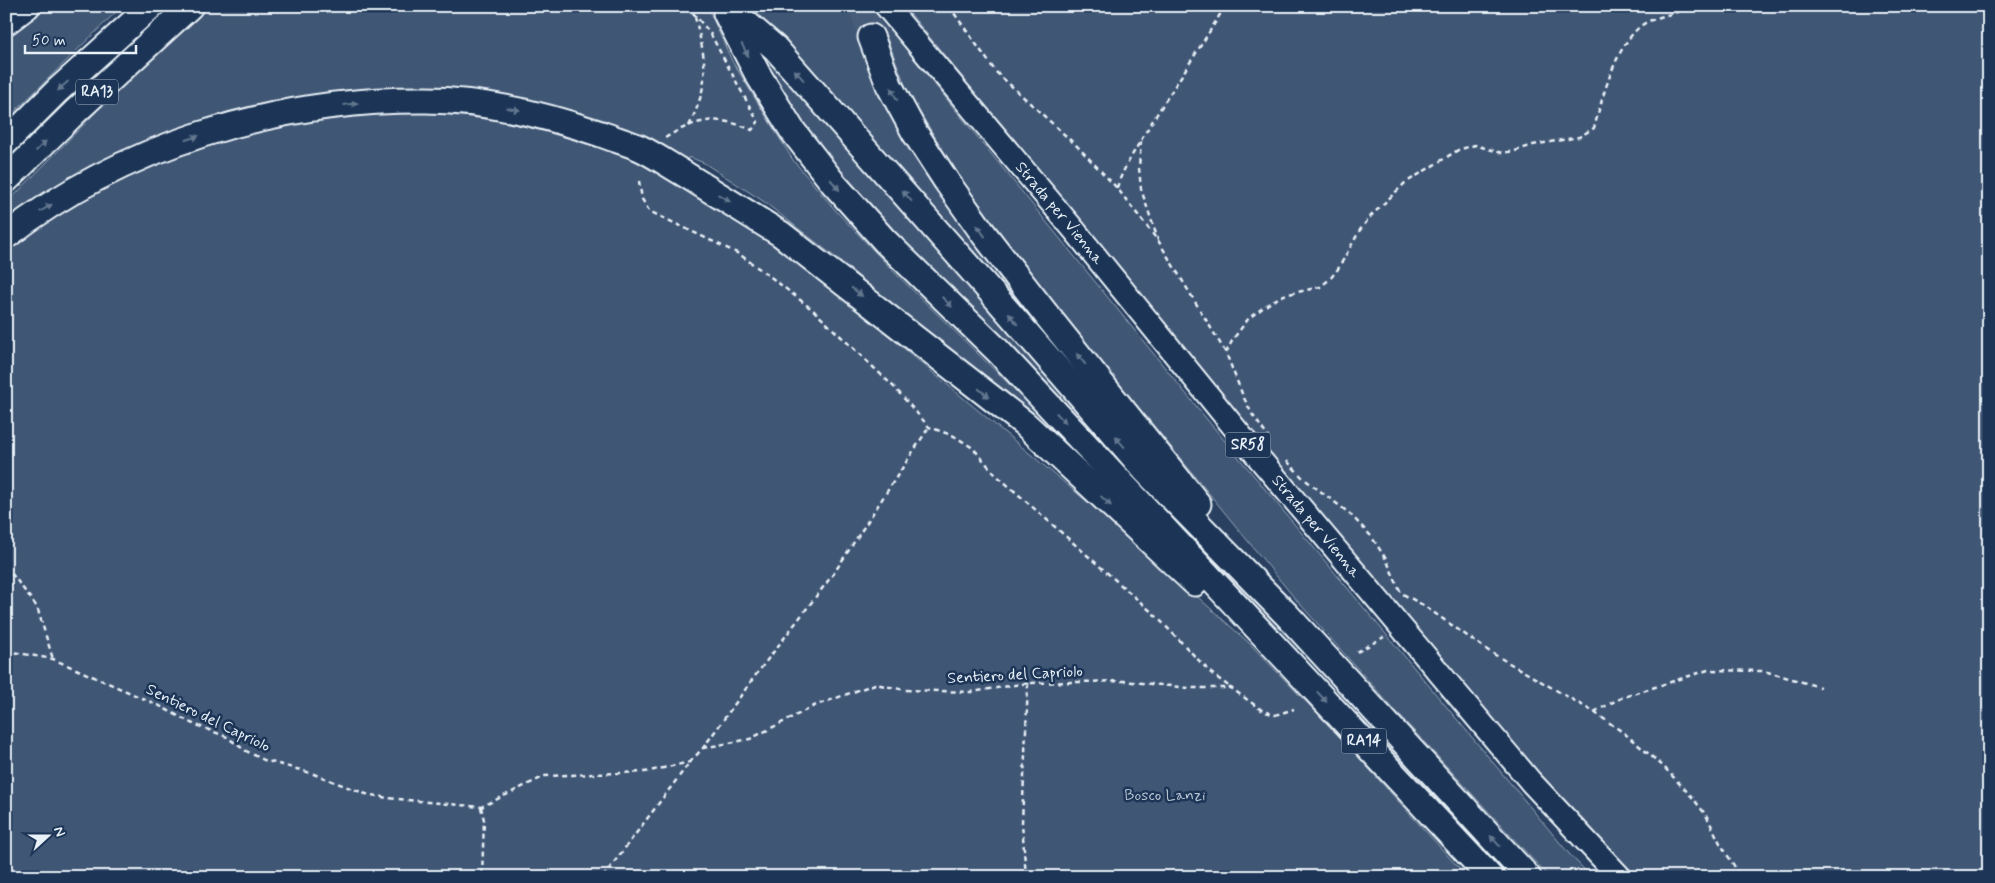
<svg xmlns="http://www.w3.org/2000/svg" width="1995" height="883" viewBox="0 0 1995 883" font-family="Mynerve,sans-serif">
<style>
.green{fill:#415774;stroke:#94a4b6}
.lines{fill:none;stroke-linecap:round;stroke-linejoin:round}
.motorway-tunnel{stroke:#465b78;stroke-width:25;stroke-dasharray:25 12;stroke-linecap:butt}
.primary-casing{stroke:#e8f1f8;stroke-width:26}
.motorway-casing{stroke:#e8f1f8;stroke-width:29}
.path{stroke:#e8f1f8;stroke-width:2.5;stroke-dasharray:5 4;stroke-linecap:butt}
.primary{stroke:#1d3557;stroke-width:22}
.motorway{stroke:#1d3557;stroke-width:25}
.motorway-bridge-casing{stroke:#e8f1f8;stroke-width:29;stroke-linecap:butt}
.motorway-bridge{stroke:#1d3557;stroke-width:25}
.oneway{fill:#64778f}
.labels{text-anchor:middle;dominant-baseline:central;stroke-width:5;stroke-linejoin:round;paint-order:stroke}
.shield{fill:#1d3557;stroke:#abb9c8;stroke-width:1}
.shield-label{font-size:15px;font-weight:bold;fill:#e8f1f8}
.street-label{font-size:16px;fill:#e8f1f8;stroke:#1d3557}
.park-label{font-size:16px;fill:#b6c3d0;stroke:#1d3557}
</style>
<rect width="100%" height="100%" fill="#294061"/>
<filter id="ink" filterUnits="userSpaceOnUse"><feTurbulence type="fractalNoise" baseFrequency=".02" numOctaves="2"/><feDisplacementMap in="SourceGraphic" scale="10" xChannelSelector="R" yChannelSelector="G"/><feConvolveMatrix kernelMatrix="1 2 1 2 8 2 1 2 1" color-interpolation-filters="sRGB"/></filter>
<g filter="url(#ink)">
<!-- green -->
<g class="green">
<polygon points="49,6 122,6 6,120 6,38"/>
<polygon points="209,6 707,6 732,61 793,160 836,211 895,273 1061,435 1137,512 843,263 763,201 704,163 689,157 683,173 828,285 1151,555 1249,643 1340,737 1467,877 6,877 6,204 142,65"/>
<path d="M737 6H871L1209 422 1571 856 1592 877H1549L1390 705 1292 595 1038 284 958 174 909 95 885 33 859 43 898 127 934 186 1022 309 786 39 769 54 1009 332 1143 484 1299 646 1296 650 906 245C869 204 831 164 800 119 775 84 756 44 737 6Z"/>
<polygon points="904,6 1989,6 1989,877 1630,877 1598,842 1461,685"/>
</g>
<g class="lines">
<!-- motorway-tunnel -->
<polyline class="motorway-tunnel" points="861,6 871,37"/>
<defs>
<g id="primary">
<path id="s1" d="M886 6 1075 231 1259 458 1531 782 1620 877"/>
</g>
<g id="motorway">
<polyline points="726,6 775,48 991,292 1146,471 1287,615 1528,877"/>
<polyline points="726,13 757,73 792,130 834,184 885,241 998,351 1490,877"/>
<polyline points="6,22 27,6"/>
<polyline points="871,37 889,85 915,133 947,182 983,233 1049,318 1198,504"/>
<polyline points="6,142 57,91 151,6"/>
<polyline points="683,173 781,234 1025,424 1195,583"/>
<polyline points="6,180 76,111 190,6"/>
</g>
</defs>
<!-- primary casing -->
<use href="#primary" class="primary-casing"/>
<!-- motorway casing -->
<use href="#motorway" class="motorway-casing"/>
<!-- path -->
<g class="path">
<polyline points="949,6 996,72 1078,147 1117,188 1159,242 1226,353 1243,396 1252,414 1268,437"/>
<path d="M689 126C710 82 707 64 695 17"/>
<path d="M665 138C697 118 718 115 752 130L758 122 710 33 694 14 684 6"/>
<polyline points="1141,141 1139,168 1141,189 1158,240"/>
<polyline points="639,181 642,199 649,211 739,254 772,278 813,310 894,387 929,427 954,436 973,448 995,474 1155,615 1211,673 1231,688"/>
<path d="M1117 188C1122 170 1132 156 1141 140 1168 95 1198 52 1225 6"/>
<path d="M1226 353 1233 339 1249 318 1271 302 1284 295 1320 287 1330 279 1338 269 1360 230 1371 216 1405 183 1458 150 1475 145 1502 153 1515 151 1533 145 1579 137 1594 128C1603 96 1617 38 1647 22 1661 15 1677 14 1691 6"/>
<polyline points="1287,461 1303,478 1349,513 1371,536 1386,559 1401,593 1423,605 1490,652 1594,712 1624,733 1663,766 1692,797 1706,815 1720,843 1741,877"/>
<polyline points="6,566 37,607 53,659"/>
<polyline points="6,651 53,659 158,705 191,723 227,737 246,751 264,760 311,773 366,794 387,798 481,807 545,776 645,772 690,762"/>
<polyline points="1357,652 1384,637"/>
<polyline points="1594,712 1621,698 1708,670 1764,671 1820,687"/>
<polyline points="703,748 750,739 814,706 875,684 905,690 971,692 1028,683 1124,681 1188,688 1231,688 1263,711 1275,715 1294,709"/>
<polyline points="481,807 484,820 482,877"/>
<polyline points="603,877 690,762 703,748 755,676 834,573 929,427"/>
<polyline points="1026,877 1022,823 1028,683"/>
</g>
<!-- primary -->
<use href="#primary" class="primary"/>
<!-- motorway -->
<use href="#motorway" class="motorway"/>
<defs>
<path id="motorway-bridge" d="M6 236C122 146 274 100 420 100 482 99 543 114 601 134 614 139 628 143 640 148 655 155 669 165 683 173"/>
</defs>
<!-- motorway-bridge casing -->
<use href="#motorway-bridge" class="motorway-bridge-casing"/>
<!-- motorway-bridge -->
<use href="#motorway-bridge" class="motorway-bridge"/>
</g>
<!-- one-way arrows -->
<defs><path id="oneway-solid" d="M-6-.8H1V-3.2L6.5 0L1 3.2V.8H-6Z" transform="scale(1.25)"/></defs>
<g class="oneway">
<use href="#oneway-solid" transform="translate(745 50) rotate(62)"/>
<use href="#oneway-solid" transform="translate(799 75) rotate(-132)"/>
<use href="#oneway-solid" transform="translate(63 86) rotate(138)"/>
<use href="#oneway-solid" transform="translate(894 94) rotate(-118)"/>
<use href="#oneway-solid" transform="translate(351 104) rotate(-7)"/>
<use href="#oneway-solid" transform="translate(513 109) rotate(9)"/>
<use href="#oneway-solid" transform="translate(192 138) rotate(-17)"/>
<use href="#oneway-solid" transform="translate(41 146) rotate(-45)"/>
<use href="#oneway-solid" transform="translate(835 185) rotate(50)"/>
<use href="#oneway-solid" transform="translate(907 196) rotate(-131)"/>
<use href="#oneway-solid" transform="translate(724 198) rotate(31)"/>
<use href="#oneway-solid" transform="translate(46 208) rotate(-32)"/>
<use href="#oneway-solid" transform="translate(981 231) rotate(-126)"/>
<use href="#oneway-solid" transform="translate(857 292) rotate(38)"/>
<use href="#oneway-solid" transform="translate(947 302) rotate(44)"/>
<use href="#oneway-solid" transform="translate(1013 319) rotate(-130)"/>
<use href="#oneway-solid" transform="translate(1081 359) rotate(-129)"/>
<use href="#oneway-solid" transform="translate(984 393) rotate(38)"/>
<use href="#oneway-solid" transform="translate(1061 418) rotate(47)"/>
<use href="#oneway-solid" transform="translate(1120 442) rotate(-131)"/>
<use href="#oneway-solid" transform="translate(1106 501) rotate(43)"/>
<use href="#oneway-solid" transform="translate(1322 697) rotate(47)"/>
<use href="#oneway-solid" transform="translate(1495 841) rotate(-133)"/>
</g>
</g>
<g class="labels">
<!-- shield labels -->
<g class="shield">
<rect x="76" y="79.5" width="42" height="25" rx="4"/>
<rect x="1225.5" y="432.5" width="45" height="25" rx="4"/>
<rect x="1341.5" y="728.5" width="45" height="25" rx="4"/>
</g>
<g class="shield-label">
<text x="97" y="92">RA13</text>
<text x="1248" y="445">SR58</text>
<text x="1364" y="741">RA14</text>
</g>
<!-- street labels -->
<g class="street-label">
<text stroke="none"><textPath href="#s1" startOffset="270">Strada per Vienna</textPath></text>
<text stroke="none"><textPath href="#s1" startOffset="675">Strada per Vienna</textPath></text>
<text transform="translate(1015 675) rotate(-3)">Sentiero del Capriolo</text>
<text transform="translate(208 718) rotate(26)">Sentiero del Capriolo</text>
</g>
<!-- park labels -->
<g class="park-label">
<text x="1165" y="795">Bosco Lanzi</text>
</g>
</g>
<!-- margin -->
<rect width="1995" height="883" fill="none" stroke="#1d3557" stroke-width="25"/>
<rect x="12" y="12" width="1970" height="858" fill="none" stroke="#e8f1f8" stroke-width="2" filter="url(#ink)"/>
<!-- north arrow -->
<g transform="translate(48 836) rotate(69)" stroke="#1d3557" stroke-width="4" paint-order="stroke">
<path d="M0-4L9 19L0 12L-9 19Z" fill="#e8f1f8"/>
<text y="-8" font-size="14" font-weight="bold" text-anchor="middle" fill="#e8f1f8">N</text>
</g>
<!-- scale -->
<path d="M25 45v8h111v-8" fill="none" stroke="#e8f1f8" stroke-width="2.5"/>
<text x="32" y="45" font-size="15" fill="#e8f1f8" stroke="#1d3557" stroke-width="4" paint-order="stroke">50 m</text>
</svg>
